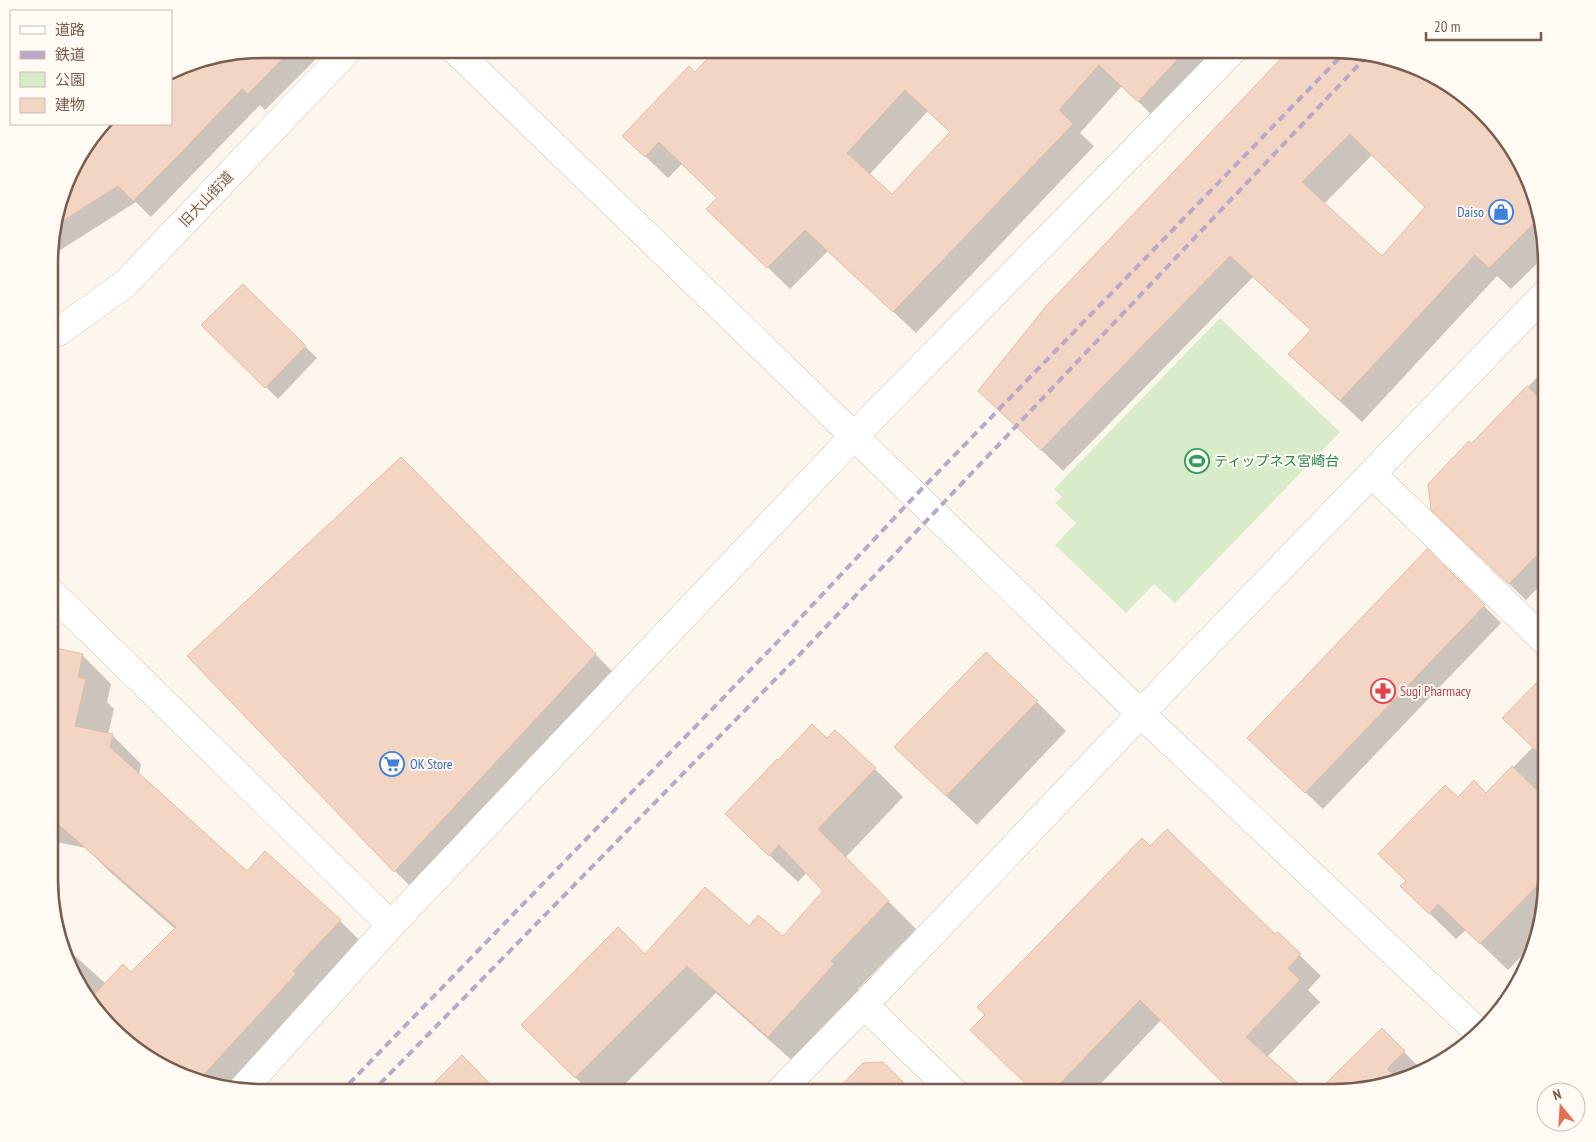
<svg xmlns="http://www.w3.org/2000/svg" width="1596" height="1142" viewBox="0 0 1596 1142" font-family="'PT Sans Narrow','Noto Sans JP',sans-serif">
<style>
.green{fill:#d8ecc9}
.shadow{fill:#0003;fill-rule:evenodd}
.building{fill:#f3d5c3;stroke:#e6bba3;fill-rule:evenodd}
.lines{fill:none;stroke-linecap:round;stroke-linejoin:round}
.minor-casing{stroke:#d1beb0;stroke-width:29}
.minor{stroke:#fff;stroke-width:28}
.rail{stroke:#b9a8c9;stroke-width:4;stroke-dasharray:8 5;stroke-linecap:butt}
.labels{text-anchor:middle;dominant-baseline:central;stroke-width:4;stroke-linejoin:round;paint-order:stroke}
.street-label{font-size:14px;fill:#7a5c4d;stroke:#fffaf3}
.shop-label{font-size:14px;fill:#366cbe;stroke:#fffaf3;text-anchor:end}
.leisure-label{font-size:14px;fill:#27864d;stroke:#fffaf3;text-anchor:start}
.health-label{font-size:14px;fill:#be3a42;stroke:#fffaf3;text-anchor:start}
.rim{fill:none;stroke:#7a5c4d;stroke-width:2.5}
</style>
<rect width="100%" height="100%" fill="#fdf6ec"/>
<!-- green -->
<polygon class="green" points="1220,318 1340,432 1175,603 1154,584 1126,613 1055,545 1076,523 1055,503 1062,497 1054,489"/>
<!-- shadow -->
<g class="shadow">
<polygon points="263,49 316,49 317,58 265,110 260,105 151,217 136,202 51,256 51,235 71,168 105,124 171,124 171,71 181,65"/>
<path d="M718 49H1230L1160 123 1122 86 1080 133 1094 146 916 333 828 251 790 289 730 231 718 198 682 164 668 178 624 136 695 73ZM928 111 951 133 892 196 869 175Z"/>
<path d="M1347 49 1415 65 1464 93 1525 168 1547 254 1511 289 1497 276 1362 422 1312 375V331L1253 277 1063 471 980 391ZM1372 155 1427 208 1382 258 1324 204Z"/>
<polygon points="243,286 317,358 278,399 203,325"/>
<polygon points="1547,367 1547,578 1526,600 1449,526 1471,446"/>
<polygon points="51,432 58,439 51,447"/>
<polygon points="401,459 618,677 417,893 395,871"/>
<polygon points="1484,606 1501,623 1323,809 1266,755"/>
<polygon points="51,648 82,655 111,684 107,702 114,709 108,735 112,735 141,764 139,774 247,873 340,921 369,949 243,1092 194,1082 132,1049 77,986 63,945 106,984 131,974 175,929 110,872 86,848 51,841"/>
<polygon points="1547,692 1547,893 1535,942 1508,970 1466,930 1456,939 1429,913 1407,881 1458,799 1486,795 1533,747"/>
<polygon points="1037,702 1066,731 977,825 926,777"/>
<polygon points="827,740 875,769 903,797 845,858 916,929 858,989 861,992 796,1064 716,993 616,1093 591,1093 523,1025 645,956 749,928 783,938 825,891 807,872 798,882 755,842 779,762"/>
<polygon points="1150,847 1275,936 1278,934 1321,976 1308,990 1320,1002 1267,1057 1308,1093 1234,1093 1161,1020 1092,1093 1036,1093 993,1051"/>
<polygon points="1382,1030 1424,1072 1333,1093 1317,1093"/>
</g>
<!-- building -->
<g class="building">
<polygon points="263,49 292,49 248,94 242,89 171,163 133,201 118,186 53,227 71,168 105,124 171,124 171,71 181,65"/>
<path d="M716 49H1187L1138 102 1099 65 1059 110 1073 124 893 312 805 230 767 268 706 209 717 198 659 142 645 157 622 136 689 66 695 72ZM905 90 950 132 892 194 847 153Z"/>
<path d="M1290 49H1347L1415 65 1463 93 1525 168 1534 201 1535 222 1489 268 1475 255 1340 401 1288 354 1311 330 1230 256 1041 450 978 391 1047 305ZM1350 134 1425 207 1382 256 1302 182Z"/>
<polygon points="243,284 306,346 265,388 201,325"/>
<polygon points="1527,386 1547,405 1547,545 1509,584 1431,510 1428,484 1469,441 1471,444"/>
<polygon points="401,457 596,654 394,872 187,656"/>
<polygon points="1427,549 1485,605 1305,793 1247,738"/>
<polygon points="51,647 83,654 78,677 86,679 75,726 113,734 110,747 247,871 265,851 341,920 293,971 296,974 197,1082 132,1049 89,1000 123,964 131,972 176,927 51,818"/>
<polygon points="986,652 1038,701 946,796 894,747"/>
<polygon points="1547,672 1547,761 1502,718"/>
<polygon points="812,724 827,738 835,730 876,768 818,829 889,901 831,961 834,964 768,1037 687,966 575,1078 521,1025 618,927 645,954 705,887 749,926 758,915 783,936 823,891 779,845 769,856 725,814 777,759 778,760"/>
<polygon points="1512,766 1547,800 1547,876 1480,944 1438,904 1429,914 1400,886 1406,881 1378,854 1445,785 1458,797 1474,780 1486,793"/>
<polygon points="1167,829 1275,934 1278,932 1301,954 1288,968 1300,980 1246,1037 1309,1093 1233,1093 1140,1000 1051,1093 1035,1093 970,1030 985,1015 977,1007 1029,954 1142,838 1150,846"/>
<polygon points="1382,1028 1405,1051 1387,1069 1397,1078 1333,1093 1316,1093"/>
<polygon points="462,1055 499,1093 424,1093"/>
<polygon points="883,1062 914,1093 834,1093 863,1063"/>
</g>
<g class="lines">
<defs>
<g id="minor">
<polyline points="454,49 1141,714 1477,1031"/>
<polyline points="51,335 58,332 125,284 349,49"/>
<polyline points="1372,474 1547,643"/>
<polyline points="51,592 391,925"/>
<polyline points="864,1005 955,1093"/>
<polyline points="241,1091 391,925 854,436 1234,49"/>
<polyline points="778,1093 864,1005 1183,669 1547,292"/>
</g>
</defs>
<!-- minor casing -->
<use href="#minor" class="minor-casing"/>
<!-- minor -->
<use href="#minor" class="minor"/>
<!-- rail -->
<g class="rail">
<polyline points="340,1093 788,631 914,497 1348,49"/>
<polyline points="371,1093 803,651 1369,54"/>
</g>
</g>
<!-- icons -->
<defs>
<symbol id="shop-ring" viewBox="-11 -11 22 22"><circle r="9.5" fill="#fffaf3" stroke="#3f7fe0" stroke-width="1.5"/><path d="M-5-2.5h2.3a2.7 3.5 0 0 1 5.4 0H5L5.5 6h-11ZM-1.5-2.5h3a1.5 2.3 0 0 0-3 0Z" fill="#3f7fe0"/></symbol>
<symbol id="stadium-ring" viewBox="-11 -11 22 22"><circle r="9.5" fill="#fffaf3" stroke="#2e9e5b" stroke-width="1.5"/><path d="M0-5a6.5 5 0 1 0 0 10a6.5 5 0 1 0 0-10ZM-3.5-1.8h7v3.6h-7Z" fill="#2e9e5b"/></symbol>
<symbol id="pharmacy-ring" viewBox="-11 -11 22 22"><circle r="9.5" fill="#fffaf3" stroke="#e0444e" stroke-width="1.5"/><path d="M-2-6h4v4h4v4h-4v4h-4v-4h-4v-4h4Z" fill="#e0444e"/></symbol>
<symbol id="supermarket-ring" viewBox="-11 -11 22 22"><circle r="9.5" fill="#fffaf3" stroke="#3f7fe0" stroke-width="1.5"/><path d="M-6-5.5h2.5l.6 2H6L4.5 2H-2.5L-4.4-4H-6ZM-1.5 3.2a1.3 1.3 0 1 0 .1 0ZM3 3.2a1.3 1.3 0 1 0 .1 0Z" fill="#3f7fe0"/></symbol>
</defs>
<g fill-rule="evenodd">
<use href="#shop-ring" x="1487" y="198" width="28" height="28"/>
<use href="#stadium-ring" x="1183" y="447" width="28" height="28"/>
<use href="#pharmacy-ring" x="1369" y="677" width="28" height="28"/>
<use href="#supermarket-ring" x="378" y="750" width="28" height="28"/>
</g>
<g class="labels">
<!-- street labels -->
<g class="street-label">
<text transform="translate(206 199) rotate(-46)">旧大山街道</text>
</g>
<!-- shop labels -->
<g class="shop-label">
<text x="1484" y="212">Daiso</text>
<text x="410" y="764" text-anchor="start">OK Store</text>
</g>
<!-- leisure labels -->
<g class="leisure-label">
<text x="1214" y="461">ティップネス宮崎台</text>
</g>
<!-- health labels -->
<g class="health-label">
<text x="1400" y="691">Sugi Pharmacy</text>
</g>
</g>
<!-- crop -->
<path d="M0 0H1596V1142H0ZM263 58H1333A205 205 0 0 1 1538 263V879A205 205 0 0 1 1333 1084H263A205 205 0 0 1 58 879V263A205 205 0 0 1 263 58Z" fill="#fffaf3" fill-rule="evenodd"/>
<path class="rim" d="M263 58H1333A205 205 0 0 1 1538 263V879A205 205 0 0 1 1333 1084H263A205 205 0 0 1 58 879V263A205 205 0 0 1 263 58Z"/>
<!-- legend -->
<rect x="10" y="10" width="162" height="115" fill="#fffaf3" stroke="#cabbb1"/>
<rect x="20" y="26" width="25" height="8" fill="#ffffff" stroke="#cabbb1"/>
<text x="55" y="35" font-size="15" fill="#7a5c4d">道路</text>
<rect x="20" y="51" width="25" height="8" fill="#b9a8c9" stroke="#cabbb1"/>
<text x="55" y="60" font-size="15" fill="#7a5c4d">鉄道</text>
<rect x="20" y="72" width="25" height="15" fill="#d8ecc9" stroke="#cabbb1"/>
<text x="55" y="85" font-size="15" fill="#7a5c4d">公園</text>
<rect x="20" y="98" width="25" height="15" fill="#f3d5c3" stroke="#cabbb1"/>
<text x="55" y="110" font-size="15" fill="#7a5c4d">建物</text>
<!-- north arrow -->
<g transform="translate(1561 1107) rotate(342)"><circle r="24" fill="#fffaf3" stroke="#cabbb1"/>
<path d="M0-4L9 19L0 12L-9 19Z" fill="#e76f51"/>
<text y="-8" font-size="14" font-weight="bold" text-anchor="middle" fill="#7a5c4d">N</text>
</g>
<!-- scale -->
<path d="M1426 32v8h115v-8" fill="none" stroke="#7a5c4d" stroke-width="2.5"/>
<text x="1434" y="32" font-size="15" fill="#7a5c4d" stroke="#fffaf3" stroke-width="4" paint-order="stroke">20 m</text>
</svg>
